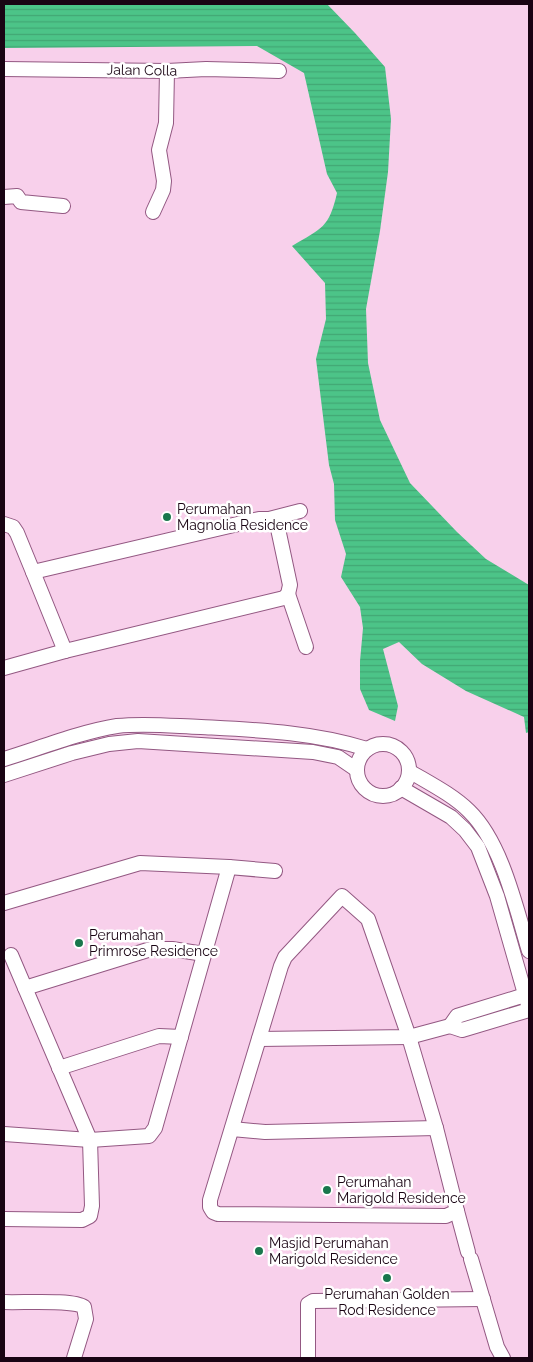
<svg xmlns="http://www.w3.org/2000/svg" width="533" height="1362" viewBox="0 0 533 1362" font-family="Raleway,sans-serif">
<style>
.water{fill:url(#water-rules)}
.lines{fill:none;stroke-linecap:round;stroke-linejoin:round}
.minor-casing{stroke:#935882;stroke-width:16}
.minor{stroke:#fff;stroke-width:14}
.poi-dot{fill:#1a774d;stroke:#fff;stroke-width:2}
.labels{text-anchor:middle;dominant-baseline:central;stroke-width:5;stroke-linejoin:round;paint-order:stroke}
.street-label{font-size:14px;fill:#190413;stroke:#fff}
.poi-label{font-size:14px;fill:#190413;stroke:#fff;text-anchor:start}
</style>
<defs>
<pattern id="water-rules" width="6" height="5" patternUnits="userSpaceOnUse" patternTransform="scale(1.25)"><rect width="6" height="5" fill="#4cc488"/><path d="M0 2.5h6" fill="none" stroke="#42a774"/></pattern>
</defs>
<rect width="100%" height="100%" fill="#f8d0eb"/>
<!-- water -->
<path class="water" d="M4 4H327L355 33 385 67 391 119 388 172 380 231 366 309 368 363 380 420 410 483 457 532 486 559 529 585V732L526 733 524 717 466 691 422 664 399 642 383 649 398 706 395 721 369 710 360 689V661L363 628 360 607 341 577 346 554 335 520 334 484 329 465 316 359 326 319 325 283 292 246C322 228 329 228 337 193L327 174 304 73 257 46 4 48Z"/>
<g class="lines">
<defs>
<g id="minor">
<polyline points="4,69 167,71 206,69 279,71"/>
<polyline points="4,197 17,196 21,202 63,206"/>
<polyline points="153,212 163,190 164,181 159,150 166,123 167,71"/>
<polyline points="269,519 300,511"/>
<polyline points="4,524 13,527 17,533 33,572 259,519 269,519 277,524 290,585 288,594 284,598 65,651 4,668"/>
<polyline points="33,572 65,651"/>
<polyline points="288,594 306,647"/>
<circle cx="383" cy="770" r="26"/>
<path d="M4 759C40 748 80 732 117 726 145 723 173 726 201 727 257 730 314 732 367 749"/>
<path d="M409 771C429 783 453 795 469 811 502 843 516 908 529 951"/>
<polyline points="4,775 72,753 109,744 138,741 313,752 338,757 357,770"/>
<polyline points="401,788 451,817 465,830 478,847 497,896 529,1008"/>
<polygon points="342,896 368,919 409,1037 436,1128 457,1211 446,1216 218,1214 213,1212 210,1207 210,1200 281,966 285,957"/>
<polyline points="4,903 140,863 229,867 275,871"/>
<polyline points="25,988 151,949 172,949 204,954"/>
<polyline points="525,995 457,1016 450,1026 462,1030 529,1010"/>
<polyline points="259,1039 409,1037 450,1026"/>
<polyline points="59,1068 159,1036 181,1037"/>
<polyline points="232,1129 265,1132 436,1128"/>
<polyline points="4,1134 90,1140 149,1136 155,1128 229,867"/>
<polyline points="457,1211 468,1252"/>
<polyline points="4,1219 82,1220 90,1216 92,1206 90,1140 11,955"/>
<polyline points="471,1259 497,1347 503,1358"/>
<path d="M4 1302C20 1303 73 1299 84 1307L86 1319 74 1358"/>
<polyline points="308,1358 308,1304 313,1301 483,1299"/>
</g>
</defs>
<!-- minor casing -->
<use href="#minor" class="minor-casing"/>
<!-- minor -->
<use href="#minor" class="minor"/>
</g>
<!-- markers -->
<g class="poi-dot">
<circle cx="167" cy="517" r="5"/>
<circle cx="79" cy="943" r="5"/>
<circle cx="327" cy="1190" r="5"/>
<circle cx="259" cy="1251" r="5"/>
<circle cx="387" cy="1278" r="5"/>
</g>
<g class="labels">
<!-- street labels -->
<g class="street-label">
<text transform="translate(142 70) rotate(1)">Jalan Colla</text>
</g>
<!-- poi labels -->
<g class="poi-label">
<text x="177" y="509">Perumahan<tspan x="177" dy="16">Magnolia Residence</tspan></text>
<text x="89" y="935">Perumahan<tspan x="89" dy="16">Primrose Residence</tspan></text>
<text x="337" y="1182">Perumahan<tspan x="337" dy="16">Marigold Residence</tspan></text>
<text x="269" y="1243">Masjid Perumahan<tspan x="269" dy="16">Marigold Residence</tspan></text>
<text x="387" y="1294" text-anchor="middle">Perumahan Golden<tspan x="387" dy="16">Rod Residence</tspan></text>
</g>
</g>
<!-- border -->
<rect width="533" height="1362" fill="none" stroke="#190413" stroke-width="10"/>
</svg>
